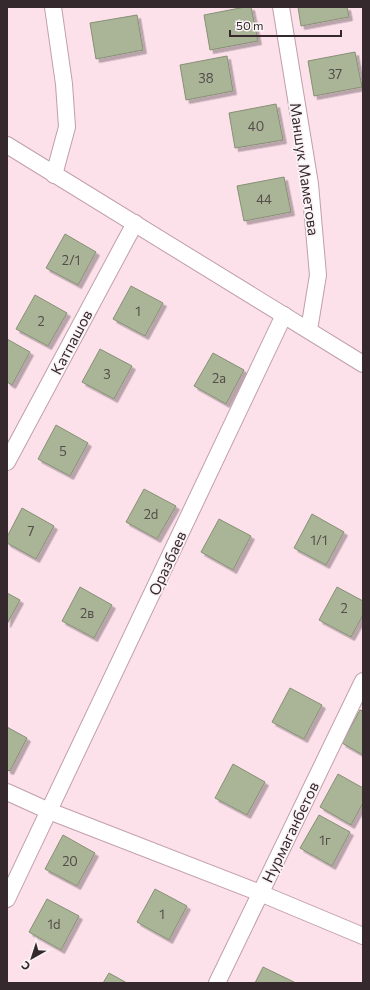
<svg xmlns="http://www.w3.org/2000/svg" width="370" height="990" viewBox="0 0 370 990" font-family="Commissioner,sans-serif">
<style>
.building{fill:#aab598;stroke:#869074;filter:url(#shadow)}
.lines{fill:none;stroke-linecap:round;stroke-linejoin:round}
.street-casing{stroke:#c09fab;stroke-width:18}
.street{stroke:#fff;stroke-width:16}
.labels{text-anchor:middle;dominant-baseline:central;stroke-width:3.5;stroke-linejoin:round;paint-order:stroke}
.number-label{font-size:13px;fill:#534c48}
.street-label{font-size:15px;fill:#36292e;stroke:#fbf4f6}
</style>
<defs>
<filter id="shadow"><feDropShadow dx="3.5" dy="3.5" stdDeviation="0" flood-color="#0004"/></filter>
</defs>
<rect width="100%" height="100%" fill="#fce0ea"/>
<!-- building -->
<g class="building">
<polygon points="245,7 251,7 258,41 210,50 204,15"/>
<polygon points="298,7 347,7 349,17 301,26"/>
<polygon points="137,15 143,50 96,59 90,23"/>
<polygon points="355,52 362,87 314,96 308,61"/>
<polygon points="227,56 233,91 186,100 180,65"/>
<polygon points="276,104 283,140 235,148 229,113"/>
<polygon points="284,177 291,212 244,221 237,186"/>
<polygon points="65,234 96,252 78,285 46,268"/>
<polygon points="131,286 163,303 145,336 113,319"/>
<polygon points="35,295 67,313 48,346 16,329"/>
<polygon points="7,339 30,352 12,385 7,382"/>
<polygon points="100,349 132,366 114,399 82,382"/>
<polygon points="213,353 244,370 226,404 194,386"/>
<polygon points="56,425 88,443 70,476 38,459"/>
<polygon points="144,489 176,506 157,539 126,522"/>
<polygon points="22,508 54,526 36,559 7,543 7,537"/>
<polygon points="312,514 344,532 326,565 294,548"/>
<polygon points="219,519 251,536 233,570 201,552"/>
<polygon points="80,587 112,605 94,638 62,621"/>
<polygon points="337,587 363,601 363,615 351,637 319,620"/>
<polygon points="7,593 20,600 7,624"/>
<polygon points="290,688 322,705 304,739 272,722"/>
<polygon points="360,710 363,711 363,755 342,743"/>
<polygon points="7,727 27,738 10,771 7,770"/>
<polygon points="233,764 265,782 247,815 215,798"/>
<polygon points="338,774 363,788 363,803 351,825 320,807"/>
<polygon points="319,815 350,832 332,866 300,848"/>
<polygon points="63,835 95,853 77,886 45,869"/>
<polygon points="155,889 187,906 169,940 137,922"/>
<polygon points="47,899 79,916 61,950 29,932"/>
<polygon points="263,967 296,983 255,983"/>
<polygon points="109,973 127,983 103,983"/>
</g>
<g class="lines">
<defs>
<g id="street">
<polyline points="53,7 64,84 67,127 54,175"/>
<polyline points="281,7 310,184 318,275 309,330"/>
<polyline points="7,145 363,364"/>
<polyline points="7,462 135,223"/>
<polyline points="7,792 49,811 260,893 363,936"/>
<polyline points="7,899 284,315"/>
<polyline points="217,983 363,681"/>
</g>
</defs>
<!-- street casing -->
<use href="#street" class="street-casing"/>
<!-- street -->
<use href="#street" class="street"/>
</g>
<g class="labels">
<!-- number labels -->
<g class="number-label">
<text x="335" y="74">37</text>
<text x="206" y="78">38</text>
<text x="256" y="126">40</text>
<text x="264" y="199">44</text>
<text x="71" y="260">2/1</text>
<text x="138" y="311">1</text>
<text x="41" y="321">2</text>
<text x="107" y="374">3</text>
<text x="219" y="378">2а</text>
<text x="63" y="451">5</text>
<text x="151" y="514">2d</text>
<text x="31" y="531">7</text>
<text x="319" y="540">1/1</text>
<text x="344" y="608">2</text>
<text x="87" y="613">2в</text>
<text x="325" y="840">1г</text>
<text x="70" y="861">20</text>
<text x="162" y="914">1</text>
<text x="54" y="924">1d</text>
</g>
<!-- street labels -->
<g class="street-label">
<text transform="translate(305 169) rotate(82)">Маншук Маметова</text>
<text transform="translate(71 342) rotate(-62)">Катпашов</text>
<text transform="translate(167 563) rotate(-65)">Оразбаев</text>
<text transform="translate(290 832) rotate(-64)">Нурмаганбетов</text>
</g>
</g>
<!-- border -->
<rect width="370" height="990" fill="none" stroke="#36292e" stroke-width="16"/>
<!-- north arrow -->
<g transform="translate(32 958) rotate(219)" stroke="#fbf4f6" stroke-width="3" paint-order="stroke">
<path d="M0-3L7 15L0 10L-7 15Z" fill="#36292e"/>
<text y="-6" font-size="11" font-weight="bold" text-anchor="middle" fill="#36292e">С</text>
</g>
<!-- scale -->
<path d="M230 30v6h111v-6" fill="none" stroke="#36292e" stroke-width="2"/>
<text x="236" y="30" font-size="12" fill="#36292e" stroke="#fbf4f6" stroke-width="3" paint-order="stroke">50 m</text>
</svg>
